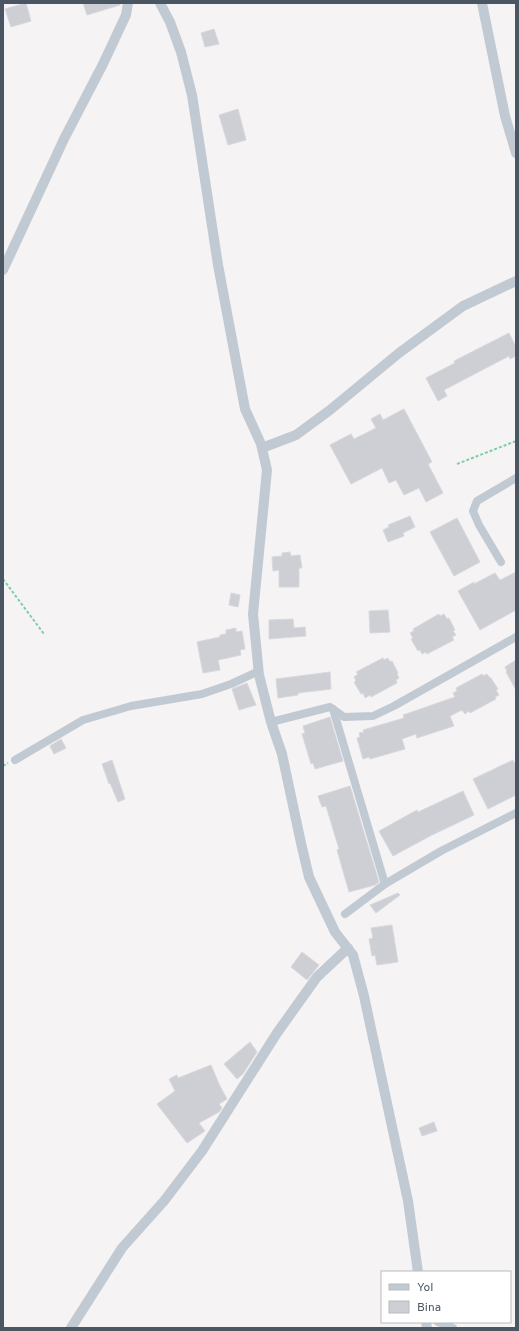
<svg xmlns="http://www.w3.org/2000/svg" width="519" height="1331" viewBox="0 0 519 1331" font-family="Overpass,sans-serif">
<style>
.building{fill:#cdcfd5;stroke:#d7d9de}
.lines{fill:none;stroke-linecap:round;stroke-linejoin:round}
.path{stroke:#7ad0a6;stroke-width:2;stroke-dasharray:3 2;stroke-linecap:butt}
.minor{stroke:#c1cad2;stroke-width:8}
.tertiary{stroke:#c1cad2;stroke-width:10}
</style>
<rect width="100%" height="100%" fill="#f5f3f3"/>
<!-- building -->
<g class="building">
<polygon points="26,3 31,21 11,27 5,9"/>
<polygon points="83,3 120,3 120,5 87,15"/>
<polygon points="214,29 219,44 205,47 201,33"/>
<polygon points="238,109 246,140 228,145 219,115"/>
<polygon points="509,333 516,347 516,356 510,359 509,356 444,390 447,396 438,401 426,378 455,363 454,361"/>
<polygon points="404,409 432,462 428,464 443,493 426,502 419,488 404,495 396,480 389,483 382,468 351,484 330,445 351,434 354,439 376,428 371,419 380,414 383,420"/>
<polygon points="410,516 415,527 403,533 404,536 388,542 383,530 389,527 388,525"/>
<polygon points="457,518 480,562 454,576 430,532"/>
<polygon points="290,552 291,556 300,555 302,568 299,568 299,587 279,587 279,570 273,571 272,557 282,556 282,553"/>
<polygon points="516,572 516,610 480,630 458,591 474,582 474,584 495,573 500,580"/>
<polygon points="231,593 240,595 238,607 229,605"/>
<polygon points="388,610 390,632 370,633 369,611"/>
<polygon points="439,614 440,616 444,614 447,619 449,618 455,630 453,631 456,635 452,637 454,640 427,654 426,652 422,654 420,650 418,651 411,639 413,638 410,633 414,631 413,629"/>
<polygon points="293,619 294,628 305,627 306,636 269,639 269,620"/>
<polygon points="236,628 236,632 242,631 245,649 240,650 241,655 218,660 220,670 203,673 197,642 220,637 220,635 226,634 226,630"/>
<polygon points="383,658 384,660 388,658 390,662 392,661 398,673 397,674 399,678 396,680 397,683 371,697 370,695 365,698 363,693 361,694 354,682 356,681 354,677 358,674 356,672"/>
<polygon points="516,660 516,690 506,672 507,671 505,667"/>
<polygon points="330,672 331,689 298,693 298,695 278,698 276,679"/>
<polygon points="482,674 483,676 487,674 490,678 491,678 498,689 496,690 499,695 495,697 496,699 470,713 469,711 465,714 462,710 450,716 454,726 417,738 416,734 402,739 405,749 370,759 369,757 363,759 357,738 360,737 359,733 364,732 363,730 404,718 403,715 455,697 453,693 457,691 456,688"/>
<polygon points="247,683 256,705 239,710 232,689"/>
<polygon points="330,717 343,761 315,769 313,763 311,764 302,734 305,733 303,726"/>
<polygon points="61,739 66,748 54,754 50,746"/>
<polygon points="112,760 125,799 118,802 110,783 109,784 102,764"/>
<polygon points="513,760 516,766 516,795 488,809 473,779"/>
<polygon points="350,786 379,882 375,885 349,892 337,850 339,849 326,806 322,807 318,796"/>
<polygon points="463,791 474,815 432,835 393,856 379,831 417,810 418,812"/>
<polygon points="398,893 400,895 376,913 370,905"/>
<polygon points="392,925 398,962 377,965 375,955 372,956 369,939 373,938 371,928"/>
<polygon points="302,952 319,965 307,980 291,967"/>
<polygon points="250,1042 257,1052 243,1074 237,1079 224,1064"/>
<polygon points="211,1065 219,1084 227,1099 219,1104 222,1108 219,1112 199,1123 205,1131 187,1143 157,1104 175,1091 169,1079 177,1075 178,1078"/>
<polygon points="434,1122 437,1131 422,1136 419,1128"/>
</g>
<g class="lines">
<!-- path -->
<g class="path">
<polyline points="457,464 516,441"/>
<polyline points="3,579 44,634"/>
<polyline points="3,766 8,763"/>
</g>
<!-- minor -->
<g class="minor">
<polyline points="501,562 479,525 473,511 477,501 516,478"/>
<polyline points="333,709 385,884"/>
<polyline points="271,722 330,707 344,717 373,716 394,706 516,637"/>
<polyline points="15,760 83,720 131,706 202,694 231,684 259,671"/>
<polyline points="345,914 385,884 441,851 516,813"/>
<polyline points="438,1322 453,1328"/>
</g>
<!-- tertiary -->
<g class="tertiary">
<polyline points="160,3 170,22 181,52 192,95 218,265 245,409 261,444 267,470 253,614 259,675 271,722 282,754 301,843 309,877 335,932 353,955 364,996 408,1201 418,1272"/>
<polyline points="482,3 505,116 516,153"/>
<polyline points="3,270 64,139 103,64 126,15 128,3"/>
<polyline points="262,448 296,435 330,410 399,353 463,306 516,281"/>
<polyline points="426,1322 427,1328"/>
<polyline points="71,1328 122,1248 164,1201 202,1151 277,1033 317,977 348,948"/>
</g>
</g>
<!-- border -->
<rect width="519" height="1331" fill="none" stroke="#4a5661" stroke-width="8"/>
<!-- legend -->
<rect x="381" y="1271" width="130" height="52" fill="#ffffff" stroke="#b7bbc0"/>
<rect x="389" y="1284" width="20" height="6" fill="#c1cad2" stroke="#b7bbc0"/>
<text x="417" y="1291" font-size="12" fill="#4a5661">Yol</text>
<rect x="389" y="1301" width="20" height="12" fill="#cdcfd5" stroke="#b7bbc0"/>
<text x="417" y="1311" font-size="12" fill="#4a5661">Bina</text>
</svg>
